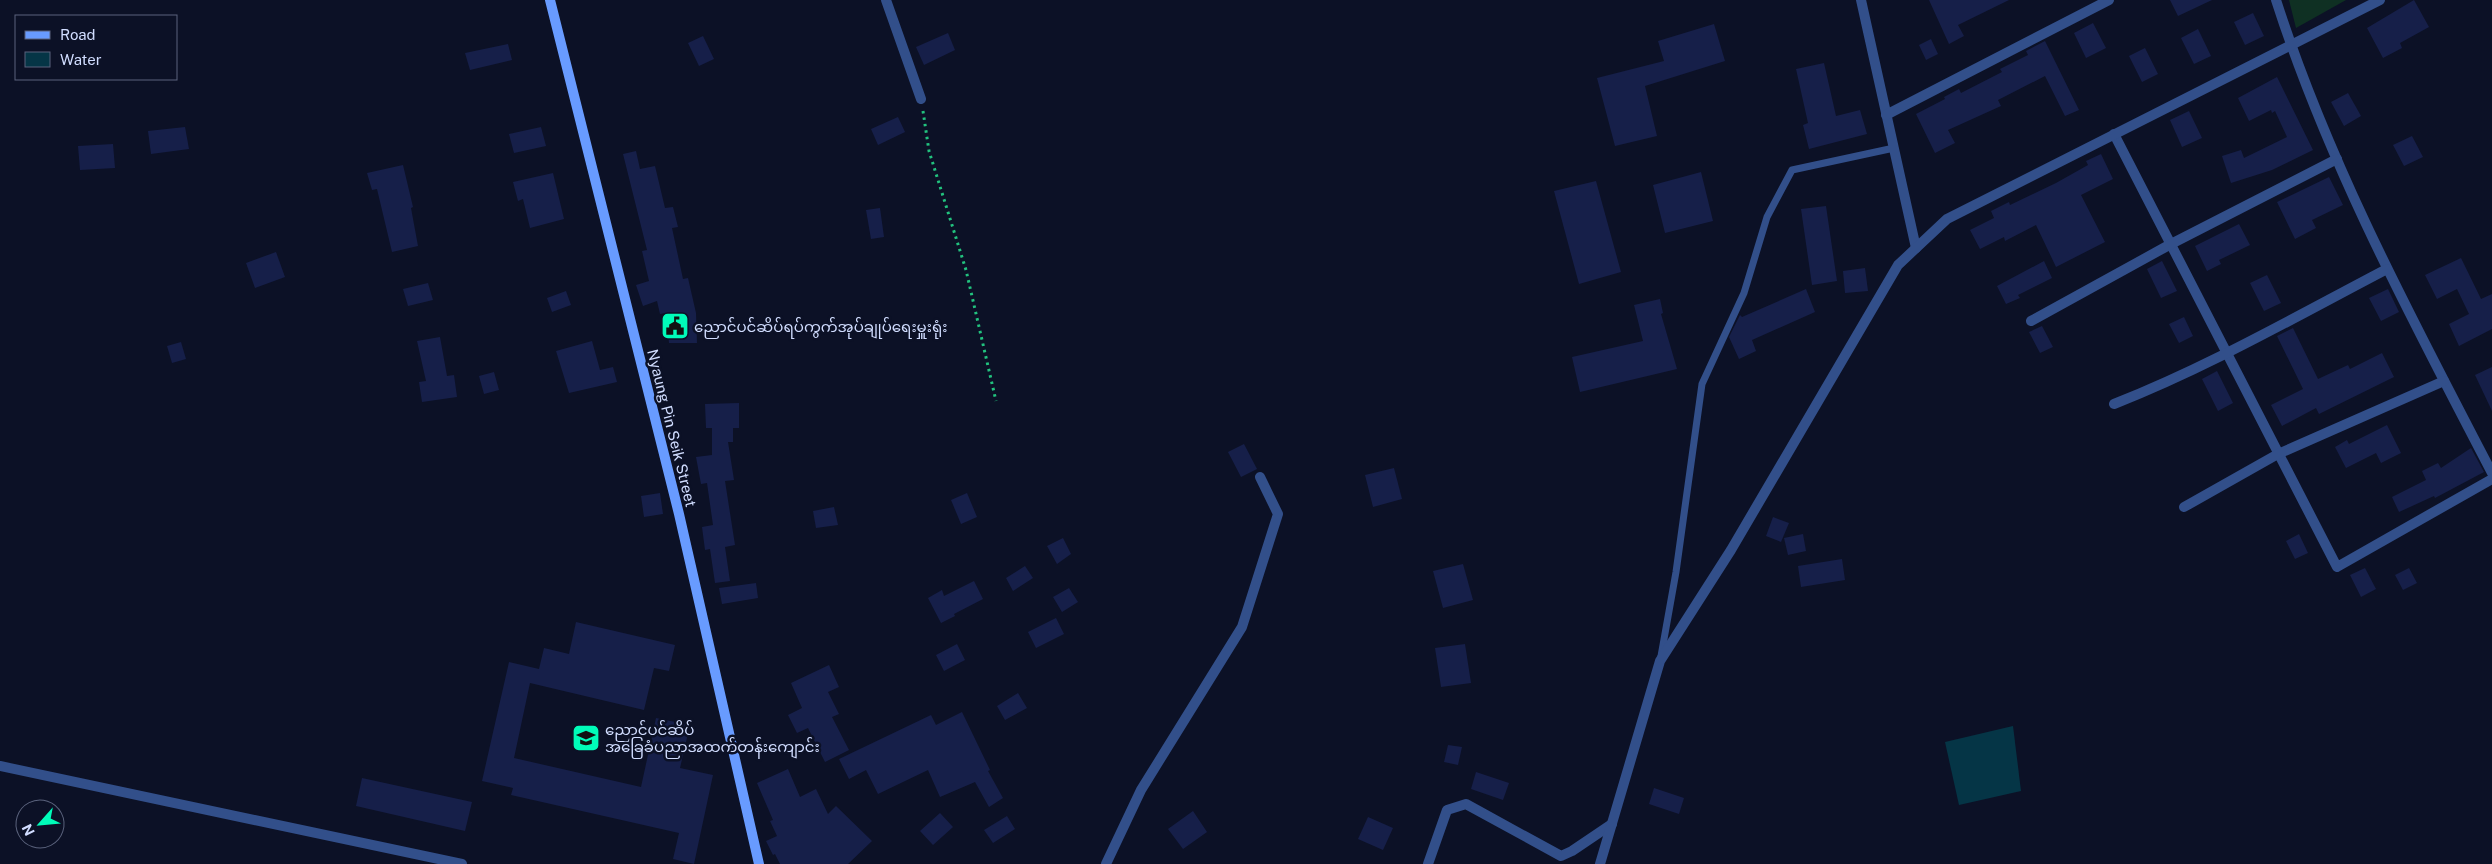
<svg xmlns="http://www.w3.org/2000/svg" width="2492" height="864" viewBox="0 0 2492 864" font-family="'Public Sans','Noto Sans Myanmar',sans-serif">
<style>
.green{fill:#0f3023}
.water{fill:#053546}
.building{fill:#161f49}
.lines{fill:none;stroke-linecap:round;stroke-linejoin:round}
.path{stroke:#22c27e;stroke-width:3;stroke-dasharray:2.5 4;stroke-linecap:butt}
.lane{stroke:#324f8a;stroke-width:7}
.street{stroke:#324f8a;stroke-width:10}
.secondary{stroke:#689bff;stroke-width:10}
.labels{text-anchor:middle;dominant-baseline:central;stroke-width:5;stroke-linejoin:round;paint-order:stroke}
.poi-label{font-size:15px;fill:#d1ddff;stroke:#0c1126;text-anchor:start}
.street-label{font-size:15px;fill:#d1ddff;stroke:#0c1126}
</style>
<rect width="100%" height="100%" fill="#0c1126"/>
<!-- green -->
<polygon class="green" points="2289,0 2346,0 2296,28"/>
<!-- water -->
<polygon class="water" points="2013,726 2021,791 1959,805 1945,742"/>
<!-- building -->
<g class="building">
<polygon points="1929,0 2009,0 1958,25 1964,36 1949,44"/>
<polygon points="2170,0 2212,0 2178,16"/>
<polygon points="2414,0 2429,27 2400,43 2402,48 2383,58 2367,28"/>
<polygon points="2253,13 2264,36 2245,45 2234,22"/>
<polygon points="2093,23 2106,48 2086,58 2074,33"/>
<polygon points="1714,24 1725,61 1645,86 1657,136 1615,146 1597,78 1664,61 1658,41"/>
<polygon points="2198,29 2211,56 2194,64 2181,38"/>
<polygon points="948,33 955,50 924,65 916,47"/>
<polygon points="703,36 714,59 699,66 688,43"/>
<polygon points="1931,39 1938,54 1926,60 1919,45"/>
<polygon points="2045,41 2079,110 2065,116 2045,76 1998,100 2001,106 1948,130 1955,143 1935,153 1916,114 1945,99 1944,97 1959,89 1961,93 2002,72 2000,69 2028,55 2026,51"/>
<polygon points="508,44 512,60 470,70 465,53"/>
<polygon points="2145,48 2158,74 2142,82 2129,56"/>
<polygon points="1824,63 1836,116 1860,110 1867,134 1809,149 1803,125 1808,123 1796,69"/>
<polygon points="2277,77 2313,150 2272,170 2231,183 2222,156 2241,150 2244,158 2287,137 2275,111 2272,113 2271,110 2249,121 2238,98"/>
<polygon points="2348,93 2361,116 2344,126 2331,102"/>
<polygon points="2189,111 2202,138 2182,147 2170,120"/>
<polygon points="898,117 905,132 878,145 871,129"/>
<polygon points="185,127 189,149 151,154 148,131"/>
<polygon points="541,127 546,146 514,153 509,134"/>
<polygon points="2412,136 2423,157 2404,166 2393,145"/>
<polygon points="113,144 115,168 80,170 78,146"/>
<polygon points="636,151 640,169 655,166 665,208 673,207 678,227 672,228 683,279 688,278 696,313 697,343 669,343 666,313 660,314 657,301 643,306 636,285 649,281 642,251 647,250 623,154"/>
<polygon points="2101,154 2113,179 2081,195 2105,242 2056,267 2036,225 2005,241 2004,237 1980,249 1970,230 1994,218 1991,211 2009,202 2010,205 2056,183 2088,165 2086,161"/>
<polygon points="403,165 413,207 411,208 418,246 392,252 377,189 372,190 367,173"/>
<polygon points="1701,172 1713,221 1665,233 1653,185"/>
<polygon points="553,173 564,219 530,228 523,199 518,201 513,182"/>
<polygon points="2329,177 2343,205 2312,220 2316,228 2295,239 2277,202"/>
<polygon points="1596,181 1621,272 1579,284 1554,191"/>
<polygon points="1826,206 1837,281 1812,285 1801,209"/>
<polygon points="880,208 884,237 871,239 866,210"/>
<polygon points="2239,224 2250,245 2219,260 2221,264 2207,271 2195,246"/>
<polygon points="276,252 285,277 255,288 246,263"/>
<polygon points="2461,258 2481,299 2492,294 2492,329 2459,346 2449,324 2469,314 2457,289 2437,299 2425,275"/>
<polygon points="2044,261 2052,278 2018,295 2020,298 2006,304 1997,286"/>
<polygon points="2162,261 2177,291 2161,298 2147,269"/>
<polygon points="1865,268 1868,291 1845,293 1843,271"/>
<polygon points="2267,275 2281,303 2264,311 2250,283"/>
<polygon points="428,283 433,300 408,306 403,289"/>
<polygon points="1806,289 1815,312 1752,340 1756,351 1739,359 1729,337 1740,315 1742,317"/>
<polygon points="2388,289 2399,312 2381,321 2369,298"/>
<polygon points="566,291 571,305 552,312 547,298"/>
<polygon points="1660,299 1663,313 1661,314 1677,369 1580,392 1572,357 1643,341 1634,305"/>
<polygon points="2184,317 2193,336 2179,343 2169,324"/>
<polygon points="2042,326 2053,347 2040,353 2029,332"/>
<polygon points="2293,328 2318,379 2348,365 2350,369 2382,353 2394,377 2319,414 2316,408 2282,426 2271,405 2303,389 2277,336"/>
<polygon points="440,337 447,376 454,375 457,397 422,402 419,382 426,381 417,341"/>
<polygon points="592,341 600,370 613,367 617,382 569,393 556,351"/>
<polygon points="181,342 186,359 172,363 167,346"/>
<polygon points="2492,367 2492,411 2475,375"/>
<polygon points="2217,371 2233,403 2218,411 2202,379"/>
<polygon points="494,372 499,390 484,394 479,376"/>
<polygon points="739,403 739,428 733,428 733,442 728,442 734,480 725,481 735,545 725,547 730,581 715,583 710,549 705,550 702,527 713,525 707,483 701,484 696,457 712,455 712,428 706,428 705,404"/>
<polygon points="2387,425 2401,453 2381,463 2376,453 2346,468 2335,447 2347,440 2349,444"/>
<polygon points="1244,444 1257,469 1241,477 1228,452"/>
<polygon points="2471,448 2484,472 2435,498 2434,496 2399,512 2392,497 2426,480 2422,471 2438,463 2441,468"/>
<polygon points="1394,468 1402,499 1373,507 1365,475"/>
<polygon points="660,493 663,514 644,517 641,496"/>
<polygon points="967,493 977,517 961,524 951,500"/>
<polygon points="834,507 838,525 816,528 813,511"/>
<polygon points="1773,517 1789,523 1781,542 1766,536"/>
<polygon points="1803,534 1806,551 1788,555 1784,538"/>
<polygon points="2299,534 2308,553 2295,559 2286,541"/>
<polygon points="1063,538 1071,554 1057,564 1047,546"/>
<polygon points="1842,559 1845,580 1801,587 1798,566"/>
<polygon points="1463,564 1473,600 1443,608 1433,571"/>
<polygon points="1025,566 1033,578 1013,591 1006,578"/>
<polygon points="2365,568 2376,589 2361,597 2350,575"/>
<polygon points="2409,568 2417,583 2403,590 2395,575"/>
<polygon points="974,581 983,599 954,614 955,616 941,623 928,598 942,590 944,596"/>
<polygon points="756,583 758,598 722,604 719,588"/>
<polygon points="1069,588 1078,602 1062,612 1053,597"/>
<polygon points="1056,618 1064,634 1036,648 1028,632"/>
<polygon points="576,622 675,645 669,671 654,668 644,710 530,683 514,758 641,787 656,718 690,725 680,768 713,775 694,864 673,859 679,833 511,795 513,788 482,781 509,662 539,669 544,648 569,654"/>
<polygon points="957,644 965,660 944,671 936,655"/>
<polygon points="1465,644 1471,683 1441,687 1435,648"/>
<polygon points="829,665 839,687 828,692 839,714 832,717 849,750 825,762 808,728 797,733 788,715 802,708 791,683"/>
<polygon points="1018,693 1027,708 1005,720 997,706"/>
<polygon points="962,712 990,770 988,771 1003,798 989,807 975,782 940,797 928,770 878,794 866,770 849,779 839,759 931,715 936,725"/>
<polygon points="1448,745 1462,747 1458,765 1444,762"/>
<polygon points="788,769 800,797 816,789 828,814 836,806 872,841 848,864 780,864 775,854 773,855 766,841 777,836 770,821 773,820 757,783"/>
<polygon points="1476,772 1509,783 1503,800 1471,789"/>
<polygon points="362,778 472,802 465,831 356,806"/>
<polygon points="1654,788 1684,798 1679,814 1649,804"/>
<polygon points="1193,811 1207,832 1183,849 1168,829"/>
<polygon points="940,813 953,827 933,845 920,831"/>
<polygon points="1007,816 1015,829 993,843 984,830"/>
<polygon points="1368,817 1393,828 1383,850 1358,839"/>
</g>
<g class="lines">
<!-- path -->
<polyline class="path" points="923,111 929,151 966,270 996,401"/>
<!-- lane -->
<polyline class="lane" points="1661,656 1676,572 1702,384 1744,293 1767,217 1792,170 1894,148"/>
<!-- street -->
<g class="street">
<polyline points="886,0 921,99"/>
<polyline points="1861,0 1916,248"/>
<path d="M2276 0C2329 165 2412 319 2492 473"/>
<polyline points="1886,115 2109,0"/>
<polyline points="2114,134 2337,567 2492,479"/>
<polyline points="2031,321 2171,244 2337,159"/>
<path d="M2114 404C2208 367 2297 316 2387 269"/>
<polyline points="2184,507 2278,454 2444,381"/>
<polyline points="0,766 462,864"/>
<polyline points="1106,864 1141,790 1242,627 1278,514 1260,477"/>
<polyline points="1428,864 1447,810 1466,804 1561,856 1572,851 1612,824"/>
<polyline points="1600,864 1660,661 1731,550 1898,265 1947,219 2380,0"/>
</g>
<!-- secondary -->
<polyline class="secondary" points="550,0 679,514 759,864"/>
</g>
<!-- icons -->
<defs>
<symbol id="civic-square" viewBox="-11 -11 22 22"><rect x="-9" y="-9" width="18" height="18" rx="4" fill="#00fcb9" stroke="#0c1126"/><path d="M-.6-6.5H3V-4.5H.6V-3L4-1V1h2V6H-6V1h2V-1L-.6-3ZM-1.2 2.5V6h2.4V2.5Z" fill="#111"/></symbol>
<symbol id="school-square" viewBox="-11 -11 22 22"><rect x="-9" y="-9" width="18" height="18" rx="4" fill="#00fcb9" stroke="#0c1126"/><path d="M0-5L7-2L0 1L-7-2ZM-4 1L0 2.5L4 1V4Q0 6-4 4Z" fill="#111"/></symbol>
</defs>
<g fill-rule="evenodd">
<use href="#civic-square" x="659" y="310" width="32" height="32"/>
<use href="#school-square" x="570" y="722" width="32" height="32"/>
</g>
<g class="labels">
<!-- poi labels -->
<g class="poi-label">
<text x="694" y="326">ညောင်ပင်ဆိပ်ရပ်ကွက်အုပ်ချုပ်ရေးမှူးရုံး</text>
<text x="605" y="729">ညောင်ပင်ဆိပ်<tspan x="605" dy="17">အခြေခံပညာအထက်တန်းကျောင်း</tspan></text>
</g>
<!-- street labels -->
<g class="street-label">
<text transform="translate(672 428) rotate(76)">Nyaung Pin Seik Street</text>
</g>
</g>
<!-- legend -->
<rect x="15" y="15" width="162" height="65" fill="#0c1126" stroke="#5b637d"/>
<rect x="25" y="31" width="25" height="8" fill="#689bff" stroke="#5b637d"/>
<text x="60" y="40" font-size="15" fill="#d1ddff">Road</text>
<rect x="25" y="52" width="25" height="15" fill="#053546" stroke="#5b637d"/>
<text x="60" y="65" font-size="15" fill="#d1ddff">Water</text>
<!-- north arrow -->
<g transform="translate(40 824) rotate(243)"><circle r="24" fill="#0c1126" stroke="#5b637d"/>
<path d="M0-4L9 19L0 12L-9 19Z" fill="#00fcb9"/>
<text y="-8" font-size="14" font-weight="bold" text-anchor="middle" fill="#d1ddff">N</text>
</g>
</svg>
